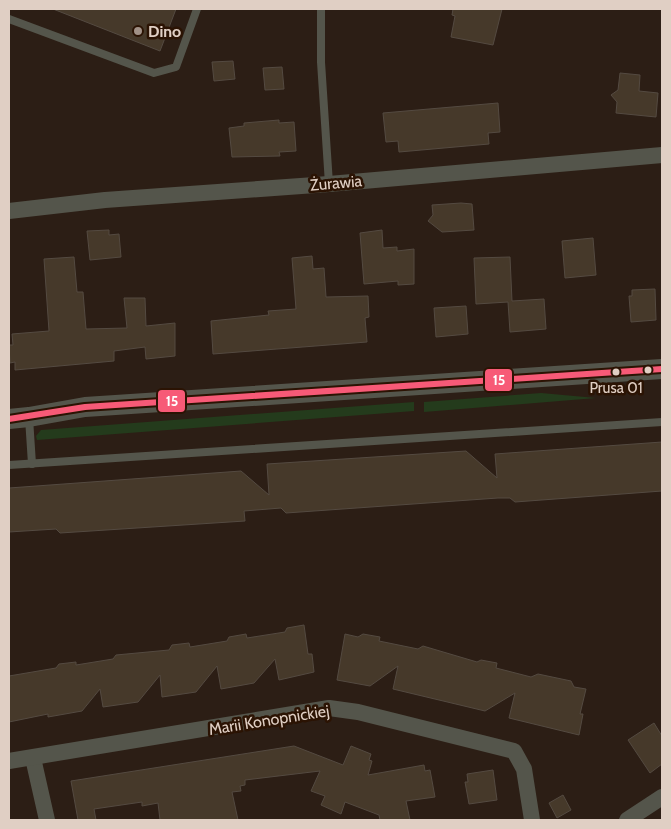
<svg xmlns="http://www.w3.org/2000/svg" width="671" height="829" viewBox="0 0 671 829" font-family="Cabin,sans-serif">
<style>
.green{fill:#243b1c}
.building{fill:#46392a;stroke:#544a41}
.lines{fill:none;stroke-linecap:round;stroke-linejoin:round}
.service{stroke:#54554b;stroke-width:8}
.minor{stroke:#54554b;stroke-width:16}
.tertiary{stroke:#54554b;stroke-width:20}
.bus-1-casing{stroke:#2b1303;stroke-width:10}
.bus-1{stroke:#f75a77;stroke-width:6}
.poi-dot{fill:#a19187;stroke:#2b1303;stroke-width:2}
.bus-dot{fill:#e0cfc4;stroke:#2b1303;stroke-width:2}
.labels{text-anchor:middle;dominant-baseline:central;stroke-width:5;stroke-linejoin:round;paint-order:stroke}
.bus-label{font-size:15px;fill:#e0cfc4;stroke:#2b1303}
.poi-label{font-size:16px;font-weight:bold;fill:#e0cfc4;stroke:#2b1303;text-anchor:start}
.street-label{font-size:16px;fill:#e0cfc4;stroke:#2b1303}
.line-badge{stroke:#2b1303;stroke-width:2}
.badge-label{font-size:14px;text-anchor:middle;font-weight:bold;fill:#fff}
</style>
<rect width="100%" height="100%" fill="#2c1e15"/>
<!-- green -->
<g class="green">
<polygon points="541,393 596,398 424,412 424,402"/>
<polygon points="414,402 414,411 37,440 36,436 41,430"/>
</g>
<!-- building -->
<g class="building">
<polygon points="53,9 176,9 160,51"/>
<polygon points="453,9 502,9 493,45 451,37 455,16 452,15"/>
<polygon points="233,61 235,79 214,81 212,62"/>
<polygon points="282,67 284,89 265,90 263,68"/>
<polygon points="620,73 640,75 639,91 658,93 656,117 616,113 617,102 611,95 618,90"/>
<polygon points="498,103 500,132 488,133 489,144 399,152 398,141 386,142 383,113"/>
<polygon points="279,120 279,123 294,122 296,151 279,152 280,156 232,157 229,128 244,126 244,123"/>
<polygon points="461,203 472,204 474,230 442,232 428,221 433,215 432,205"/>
<polygon points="109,230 109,235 119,234 121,257 90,260 87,231"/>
<polygon points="382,230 383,248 397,247 397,251 414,249 414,284 398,285 398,281 364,284 360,233"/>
<polygon points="593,238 596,275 565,278 562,241"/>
<polygon points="312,256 313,269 324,268 326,297 368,296 369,317 365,318 367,342 213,354 211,321 269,315 268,311 296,309 292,258"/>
<polygon points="74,257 77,292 83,292 86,329 127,328 124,298 145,298 146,326 175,323 175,356 146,359 145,347 114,351 114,361 15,370 15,362 10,363 9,345 13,345 12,334 49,331 44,259"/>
<polygon points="510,257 512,301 544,299 546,329 510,332 508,302 476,304 474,258"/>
<polygon points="655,289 656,320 631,322 629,296 632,296 632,290"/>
<polygon points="466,306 468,334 436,337 434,308"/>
<polygon points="662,442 662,491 515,502 510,498 498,498 286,513 281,508 244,511 245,521 60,533 56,529 9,532 9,488 241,471 269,495 267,464 466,451 497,478 495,454"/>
<polygon points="304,625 308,654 312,654 314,672 279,680 275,659 254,683 221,689 217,666 196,692 162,697 160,675 138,702 103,707 100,689 82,711 48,717 48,714 9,722 9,676 56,668 59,664 76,662 76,665 113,659 116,655 169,650 172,645 189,643 190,647 227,641 229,637 246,634 247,638 285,632 287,628"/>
<polygon points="345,634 358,637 363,634 380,637 379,641 418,649 423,646 477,662 481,660 497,663 496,668 531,677 538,674 571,681 574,687 586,689 580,714 583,714 579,735 509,718 515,693 485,711 393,689 398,666 370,686 337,680"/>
<polygon points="654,723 662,736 662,764 650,773 628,740"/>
<polygon points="294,746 343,765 351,746 371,754 369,760 372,761 368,775 424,765 425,771 430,770 435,797 406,801 410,820 380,820 379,815 345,802 341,814 321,805 325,796 311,791 320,771 245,780 245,785 240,786 241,791 232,792 238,820 160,820 158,803 142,806 142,802 94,809 96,820 78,820 71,781"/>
<polygon points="493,770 497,800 469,804 465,782 468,782 467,774"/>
<polygon points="563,795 571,810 557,818 549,803"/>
</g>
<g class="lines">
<!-- service -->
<g class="service">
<polyline points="321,9 321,62 329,184"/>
<polyline points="9,19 154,73 176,67 197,9"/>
<polyline points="29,418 32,464"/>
<polyline points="9,465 662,422"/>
</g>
<!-- minor -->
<g class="minor">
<polyline points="9,211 105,200 329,184 662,155"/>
<polyline points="33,758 47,820"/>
<polyline points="9,761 329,708 358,712 514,751 524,769 532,820"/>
<polyline points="627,820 662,797"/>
</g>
<!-- tertiary -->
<polyline class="tertiary" points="9,419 29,417 85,407 662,369"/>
<defs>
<polyline id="bus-1" points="9,419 85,407 662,369"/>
</defs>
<!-- bus-1 casing -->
<use href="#bus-1" class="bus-1-casing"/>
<!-- bus-1 -->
<use href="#bus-1" class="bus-1"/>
</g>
<!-- markers -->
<circle class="poi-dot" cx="138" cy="31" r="5"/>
<g class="bus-dot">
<circle cx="648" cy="370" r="4.5"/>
<circle cx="616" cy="372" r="4.5"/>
</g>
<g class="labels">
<!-- bus labels -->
<g class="bus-label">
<text x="616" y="388">Prusa 01</text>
</g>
<!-- poi labels -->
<g class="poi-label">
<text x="148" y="31">Dino</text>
</g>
<!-- street labels -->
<g class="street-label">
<text transform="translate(336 183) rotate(-5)">Żurawia</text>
<text transform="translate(269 720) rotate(-9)">Marii Konopnickiej</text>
</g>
</g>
<g class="line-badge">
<rect x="484" y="368" width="29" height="24" rx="5" fill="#f75a77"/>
<rect x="157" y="389" width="29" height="24" rx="5" fill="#f75a77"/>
</g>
<g class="badge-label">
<text x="499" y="385">15</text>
<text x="172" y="406">15</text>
</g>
<!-- border -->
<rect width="671" height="829" fill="none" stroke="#e0cfc4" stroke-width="20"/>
</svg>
